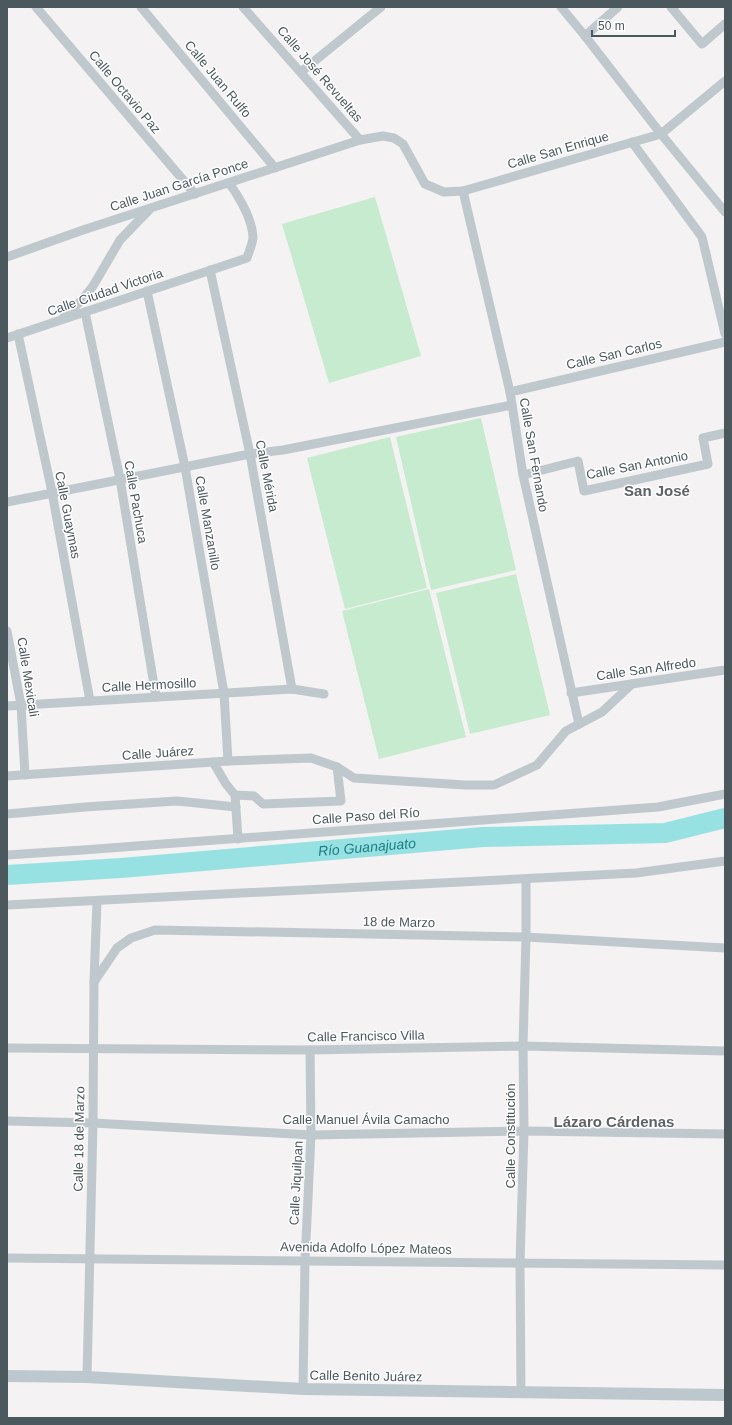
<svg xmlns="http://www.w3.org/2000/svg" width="732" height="1425" viewBox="0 0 732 1425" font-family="Helvetica,sans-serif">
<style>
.green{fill:#c6ebce}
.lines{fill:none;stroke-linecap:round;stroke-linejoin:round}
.river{stroke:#98e1e3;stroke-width:20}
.street{stroke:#bfc8cc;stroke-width:9}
.secondary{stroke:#bdc8ce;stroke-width:12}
.labels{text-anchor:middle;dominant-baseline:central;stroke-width:3;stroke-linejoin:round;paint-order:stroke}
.street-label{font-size:13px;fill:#4b585d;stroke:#fff}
.water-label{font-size:14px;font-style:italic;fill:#1b7f82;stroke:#fff}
.quarter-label{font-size:15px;font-weight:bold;fill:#5f6366;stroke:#fff}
</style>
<rect width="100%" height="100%" fill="#f4f2f2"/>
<!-- green -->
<g class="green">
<polygon points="375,197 421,356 329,383 282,224"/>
<polygon points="481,418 516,570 431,590 396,437"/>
<polygon points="390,437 427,588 345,609 307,458"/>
<polygon points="516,574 550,715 470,734 436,593"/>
<polygon points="429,589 466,737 379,759 342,611"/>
</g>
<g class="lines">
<!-- river -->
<path class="river" id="s1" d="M7 875 121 868 483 837 665 833 725 818"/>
<!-- street -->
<g class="street">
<polyline points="36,7 195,194"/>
<polyline points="141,7 275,168"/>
<polyline points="243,7 360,140"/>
<polyline points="561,7 585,36 661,134 725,212"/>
<polyline points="671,7 702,44 725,24"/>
<polyline points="585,36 618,7"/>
<polyline points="301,72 381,7"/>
<polyline points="632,142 702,237 725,334"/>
<polyline points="463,191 510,392 523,475 579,724"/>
<polyline points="7,257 83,230 360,140 383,136 394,138 403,144 425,184 444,192 463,191 661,134 725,81"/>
<polyline points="210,270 250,454 292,689"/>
<polyline points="147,291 185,467 224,693 228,761"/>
<polyline points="85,312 120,479 156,697"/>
<polyline points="63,318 82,300 93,286 120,240 149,210"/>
<polyline points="18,334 52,492 90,701"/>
<path d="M7 338 247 258C249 251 253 243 253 237 252 218 239 197 229 183"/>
<polyline points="510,392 725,342"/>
<polyline points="523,475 578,461 584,491 708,464 703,438 725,433"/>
<polyline points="7,502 250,454 283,450 512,405"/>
<polyline points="7,631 21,705 25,775"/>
<polyline points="571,693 725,670"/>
<polyline points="7,706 292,689 324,694"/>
<polyline points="213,762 226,784 235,795 238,839"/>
<polyline points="7,776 228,761 311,758 337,767 354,778 465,785 494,785 537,765 566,731 602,712 632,684"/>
<polyline points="235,795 254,796 263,804 341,801 337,767"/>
<polyline points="7,814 85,807 177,801 236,807"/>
<polyline points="7,855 83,850 658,807 725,794"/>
<polyline points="7,905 636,873 725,861"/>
<polyline points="94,982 117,948 131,938 155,930 526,937 725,948"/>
<polyline points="7,1048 310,1050 523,1046 725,1051"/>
<polyline points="7,1121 93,1123 311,1135 524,1131 725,1134"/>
<polyline points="7,1258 725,1265"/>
<polyline points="87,1377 93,1123 94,982 97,901"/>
<polyline points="303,1389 305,1261 311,1135 310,1050"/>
<polyline points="521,1393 520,1263 524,1131 523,1046 526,937 526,879"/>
</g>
<!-- secondary -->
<polyline class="secondary" points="7,1376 87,1377 303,1389 725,1395"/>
</g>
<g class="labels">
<!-- street labels -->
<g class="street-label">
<text transform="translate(320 74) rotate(49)">Calle José Revueltas</text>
<text transform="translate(218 79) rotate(50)">Calle Juan Rulfo</text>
<text transform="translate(125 92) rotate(50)">Calle Octavio Paz</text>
<text transform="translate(558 150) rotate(-16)">Calle San Enrique</text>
<text transform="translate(179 185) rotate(-18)">Calle Juan García Ponce</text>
<text transform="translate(105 292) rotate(-19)">Calle Ciudad Victoria</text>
<text transform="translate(614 354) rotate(-13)">Calle San Carlos</text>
<text transform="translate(534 455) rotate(80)">Calle San Fernando</text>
<text transform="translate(637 465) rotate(-11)">Calle San Antonio</text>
<text transform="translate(267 476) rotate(79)">Calle Mérida</text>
<text transform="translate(136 502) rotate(80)">Calle Pachuca</text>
<text transform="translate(68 515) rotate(79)">Calle Guaymas</text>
<text transform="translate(208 523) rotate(80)">Calle Manzanillo</text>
<text transform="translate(646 669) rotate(-8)">Calle San Alfredo</text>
<text transform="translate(28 677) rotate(81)">Calle Mexicali</text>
<text transform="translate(149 685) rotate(-3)">Calle Hermosillo</text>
<text transform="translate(158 753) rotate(-4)">Calle Juárez</text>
<text transform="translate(366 816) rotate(-4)">Calle Paso del Río</text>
<text transform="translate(399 922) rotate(1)">18 de Marzo</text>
<text transform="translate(366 1036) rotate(-1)">Calle Francisco Villa</text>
<text x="366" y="1119">Calle Manuel Ávila Camacho</text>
<text transform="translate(510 1136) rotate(-90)">Calle Constitución</text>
<text transform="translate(79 1139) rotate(-89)">Calle 18 de Marzo</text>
<text transform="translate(296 1183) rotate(-87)">Calle Jiquilpan</text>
<text transform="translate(366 1248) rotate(1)">Avenida Adolfo López Mateos</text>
<text transform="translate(366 1376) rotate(1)">Calle Benito Juárez</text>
</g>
<!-- water labels -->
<g class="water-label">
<text stroke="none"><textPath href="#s1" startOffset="361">Río Guanajuato</textPath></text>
</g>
<!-- quarter labels -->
<g class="quarter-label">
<text x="657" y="490">San José</text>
<text x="614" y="1121">Lázaro Cárdenas</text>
</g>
</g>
<!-- border -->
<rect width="732" height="1425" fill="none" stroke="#4b585d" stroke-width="16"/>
<!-- scale -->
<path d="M592 30v6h83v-6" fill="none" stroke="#4b585d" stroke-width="2"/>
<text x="598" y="30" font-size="12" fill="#4b585d" stroke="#ffffff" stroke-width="3" paint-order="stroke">50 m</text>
</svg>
